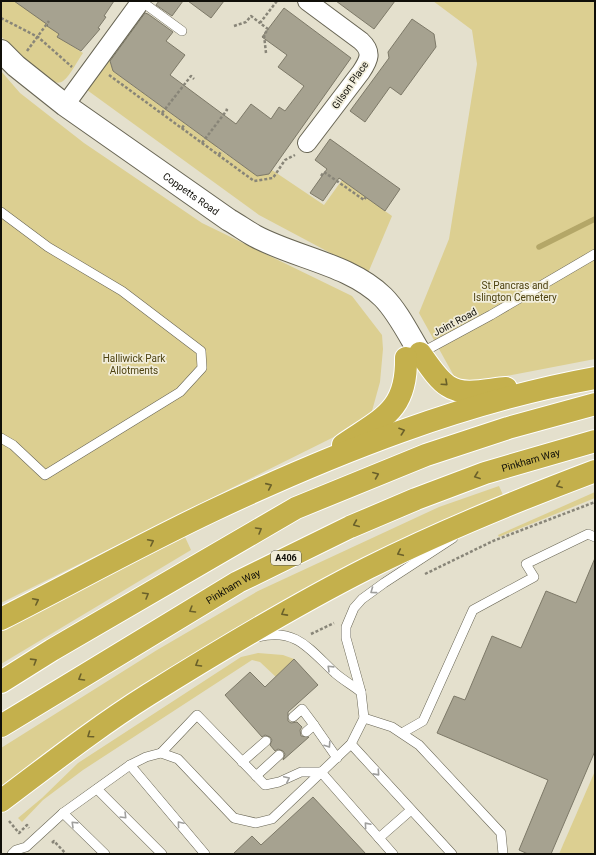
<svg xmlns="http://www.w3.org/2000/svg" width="596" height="855" viewBox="0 0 596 855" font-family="Roboto,sans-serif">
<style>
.green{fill:#dccf91}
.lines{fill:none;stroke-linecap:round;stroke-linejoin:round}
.stream{stroke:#b4a768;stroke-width:5.5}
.building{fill:#a6a290;stroke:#7d7968}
.service-casing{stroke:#686554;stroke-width:10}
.minor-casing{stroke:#686554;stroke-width:20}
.tertiary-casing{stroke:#686554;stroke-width:24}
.trunk-casing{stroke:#fff;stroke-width:24}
.path{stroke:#888578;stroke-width:2.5;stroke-dasharray:3 2;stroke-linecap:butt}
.service{stroke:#fff;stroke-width:9}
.minor{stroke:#fff;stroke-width:18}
.tertiary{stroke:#fff;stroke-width:22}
.trunk{stroke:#c4b04c;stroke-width:22}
.oneway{stroke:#6a602a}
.oneway2{stroke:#9f9f9d}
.labels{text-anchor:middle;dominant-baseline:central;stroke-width:3.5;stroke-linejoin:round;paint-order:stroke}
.shield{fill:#f1edda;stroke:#545248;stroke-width:1}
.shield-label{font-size:9px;font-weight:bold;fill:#100f09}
.street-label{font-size:10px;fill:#100f09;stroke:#f1edda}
.park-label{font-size:10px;fill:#4d4210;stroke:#f1edda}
</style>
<rect width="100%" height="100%" fill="#e4e0cd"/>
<!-- green -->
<g class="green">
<path d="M1 1H20L50 22 48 26 59 34 58 37 83 53C77 61 71 75 63 81 50 92 10 46 1 36Z"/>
<polygon points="433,1 595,1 595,359 459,385 419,313 449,239 477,64 472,30"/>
<polygon points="110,60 113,71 141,92 143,90 145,92 144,94 203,137 217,145 216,147 227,155 229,152 231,153 229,156 257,176 269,174 272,170 324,205 342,180 392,216 368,273 259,215 87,90"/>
<polygon points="1,71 20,93 84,143 202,223 352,296 382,335 383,349 380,382 372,411 348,430 1,603"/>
<path d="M499 486 503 495C323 575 156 664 1 787V748L157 650 258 591 439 507Z"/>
<polygon points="595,492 595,498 499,537 498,535"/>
<polygon points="185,537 191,550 1,664 1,629"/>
<polygon points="258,653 283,655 294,659 276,677 260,662 252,660 83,770 43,800 22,822 18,818 42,798 78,763 241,657"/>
<polygon points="595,771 595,854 559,854"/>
</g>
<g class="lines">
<!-- stream -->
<polyline class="stream" points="539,247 595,219"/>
</g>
<!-- building -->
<g class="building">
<polygon points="14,1 114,1 104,16 106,17 98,28 100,29 81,51 57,37 59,34 47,26 48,25"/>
<polygon points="159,1 183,1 172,16 156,5"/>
<polygon points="188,1 224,1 211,18"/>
<polygon points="336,1 395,1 374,29"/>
<polygon points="284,8 351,58 269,174 257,176 113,71 110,61 145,13 148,14 173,32 166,41 185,55 170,75 236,124 251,104 271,119 279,107 285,111 304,86 278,67 287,55 262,37"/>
<polygon points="412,19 434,34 436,47 401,95 390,87 365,122 350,111 389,58 388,52"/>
<polygon points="330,139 400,189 385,211 339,178 323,201 310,193 327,169 315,160"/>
<polygon points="595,558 595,751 551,854 528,854 519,850 548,780 437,733 454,696 465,700 492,636 521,648 546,591 576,603"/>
<polygon points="294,659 318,685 288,712 288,721 291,723 297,722 302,727 300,730 301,736 309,737 283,760 285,754 283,751 278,749 275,751 270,745 272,740 270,737 265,735 262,737 225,695 250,672 265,687"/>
<polygon points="313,797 366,854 233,854 252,836 261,845"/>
</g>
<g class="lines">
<defs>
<g id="service">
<polyline points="141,1 182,31"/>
<polyline points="1,212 48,247 122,291 201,351 202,368 180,392 45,475 13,445 1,438"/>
<polyline points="419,354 491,315 595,254"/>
<path d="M258 637C296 627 310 650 335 673 343 680 352 685 361 692"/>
<polyline points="293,717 302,709 314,725 337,758"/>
<polyline points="364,718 392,727 419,745 501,833 503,854"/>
<polyline points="306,732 314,725"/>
<polyline points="402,733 423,721 473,610 534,577 526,564 588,534 595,537"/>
<polyline points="351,744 452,854"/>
<polyline points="161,753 197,715 265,785 279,782 301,772 321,772 393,854"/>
<polyline points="242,762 266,741"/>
<polyline points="130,765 205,854"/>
<polyline points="256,776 279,755"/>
<polyline points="97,789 162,854"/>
<polyline points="63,813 105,854"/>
<polyline points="379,838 411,810"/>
<polyline points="12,854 16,850 26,847 63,813 130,765 146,757 161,753 178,759 234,818 256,823 272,819 351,744 364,718 361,692 346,638 346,627 354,608 362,599 384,583 453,538"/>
</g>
<g id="minor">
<path d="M307 1 361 41C373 52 369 60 361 72L307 143"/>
<polyline points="65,105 141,1"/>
</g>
<g id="tertiary">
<path id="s1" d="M1 51 16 66 65 105 229 220C238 225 246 231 255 236 296 258 349 264 383 297 398 312 409 335 420 353"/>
</g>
<g id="trunk">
<path d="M420 353C428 364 437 379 448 386 464 397 489 389 506 388"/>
<path d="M343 445C382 418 407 411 406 358"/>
<path d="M1 619C72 583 142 544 214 510 335 453 463 402 595 378"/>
<polyline points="1,682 52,650 296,508 426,455 508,428 595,404"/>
<path id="s2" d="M1 726 238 582 350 527 416 499 485 473 595 441"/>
<path d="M1 801C49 765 97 727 148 695 220 650 293 606 368 568 442 531 518 500 595 471"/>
</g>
</defs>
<!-- service casing -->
<use href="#service" class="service-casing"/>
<!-- minor casing -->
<use href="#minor" class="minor-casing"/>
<!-- tertiary casing -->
<use href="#tertiary" class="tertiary-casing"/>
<!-- trunk casing -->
<use href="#trunk" class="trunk-casing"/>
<!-- path -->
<g class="path">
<polyline points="1,18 38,37 72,67"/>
<polyline points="234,26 246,22 251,16 260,23"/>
<polyline points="27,51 49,21"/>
<polyline points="266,53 264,35 268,29 260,23 277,1"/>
<polyline points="109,75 254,181 273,178 285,160 295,155"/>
<polyline points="162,113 191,76 194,79"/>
<polyline points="182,128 185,124"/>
<polyline points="202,143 227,110 224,109"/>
<polyline points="219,155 221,151"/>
<polyline points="321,176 324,172 364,200 366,197"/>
<polyline points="425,574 493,541 595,502"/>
<polyline points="311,634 334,623"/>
<polyline points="9,821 19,833 27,825 29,828"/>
<polyline points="52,843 54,841 66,854"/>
</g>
<!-- service -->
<use href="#service" class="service"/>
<!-- minor -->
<use href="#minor" class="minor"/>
<!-- tertiary -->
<use href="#tertiary" class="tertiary"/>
<!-- trunk -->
<use href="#trunk" class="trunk"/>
</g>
<!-- one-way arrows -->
<defs><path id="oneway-chevron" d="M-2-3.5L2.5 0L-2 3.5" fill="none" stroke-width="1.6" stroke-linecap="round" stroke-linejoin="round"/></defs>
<g class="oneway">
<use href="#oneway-chevron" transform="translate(445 383) rotate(42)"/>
<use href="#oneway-chevron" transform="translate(402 431) rotate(-19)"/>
<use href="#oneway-chevron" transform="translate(376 475) rotate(-22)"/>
<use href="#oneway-chevron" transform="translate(477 476) rotate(160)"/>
<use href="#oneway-chevron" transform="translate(559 485) rotate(159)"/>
<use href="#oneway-chevron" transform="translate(269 486) rotate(-24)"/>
<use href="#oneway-chevron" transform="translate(356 524) rotate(157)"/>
<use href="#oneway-chevron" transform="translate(259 530) rotate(-30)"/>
<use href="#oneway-chevron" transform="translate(151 542) rotate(-27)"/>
<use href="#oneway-chevron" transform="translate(400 553) rotate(155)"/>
<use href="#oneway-chevron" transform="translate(146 595) rotate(-30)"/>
<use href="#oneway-chevron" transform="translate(36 601) rotate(-27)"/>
<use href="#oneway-chevron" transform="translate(192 610) rotate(149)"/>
<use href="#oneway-chevron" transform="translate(284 613) rotate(151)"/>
<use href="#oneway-chevron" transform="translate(34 661) rotate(-32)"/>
<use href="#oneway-chevron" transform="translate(198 664) rotate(149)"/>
<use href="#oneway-chevron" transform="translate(81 678) rotate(149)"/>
<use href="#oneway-chevron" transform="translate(90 735) rotate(145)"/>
</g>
<g class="oneway2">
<use href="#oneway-chevron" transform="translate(373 591) rotate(144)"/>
<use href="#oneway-chevron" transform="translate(330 668) rotate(-136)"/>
<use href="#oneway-chevron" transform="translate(328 745) rotate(56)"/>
<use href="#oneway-chevron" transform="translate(377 773) rotate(48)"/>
<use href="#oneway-chevron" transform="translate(287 779) rotate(-25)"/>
<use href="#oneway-chevron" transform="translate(124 816) rotate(45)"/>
<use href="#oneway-chevron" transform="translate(74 824) rotate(-136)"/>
<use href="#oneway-chevron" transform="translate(180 824) rotate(-130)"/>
<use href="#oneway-chevron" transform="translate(367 825) rotate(-131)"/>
</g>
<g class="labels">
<!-- shield labels -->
<rect class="shield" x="271" y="551" width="30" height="14" rx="3"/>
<g class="shield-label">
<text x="286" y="558">A406</text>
</g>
<!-- street labels -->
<g class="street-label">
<text transform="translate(350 85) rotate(-55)">Gilson Place</text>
<text stroke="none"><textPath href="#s1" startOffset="238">Coppetts Road</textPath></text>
<text transform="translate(455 322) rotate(-28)">Joint Road</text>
<text stroke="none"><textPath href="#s2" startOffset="595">Pinkham Way</textPath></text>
<text stroke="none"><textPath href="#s2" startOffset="271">Pinkham Way</textPath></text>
</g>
<!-- park labels -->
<g class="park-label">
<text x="515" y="285">St Pancras and<tspan x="515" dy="12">Islington Cemetery</tspan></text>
<text x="134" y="358">Halliwick Park<tspan x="134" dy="12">Allotments</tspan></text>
</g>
</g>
<!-- border -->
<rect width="596" height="855" fill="none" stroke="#100f09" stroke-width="4"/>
</svg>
